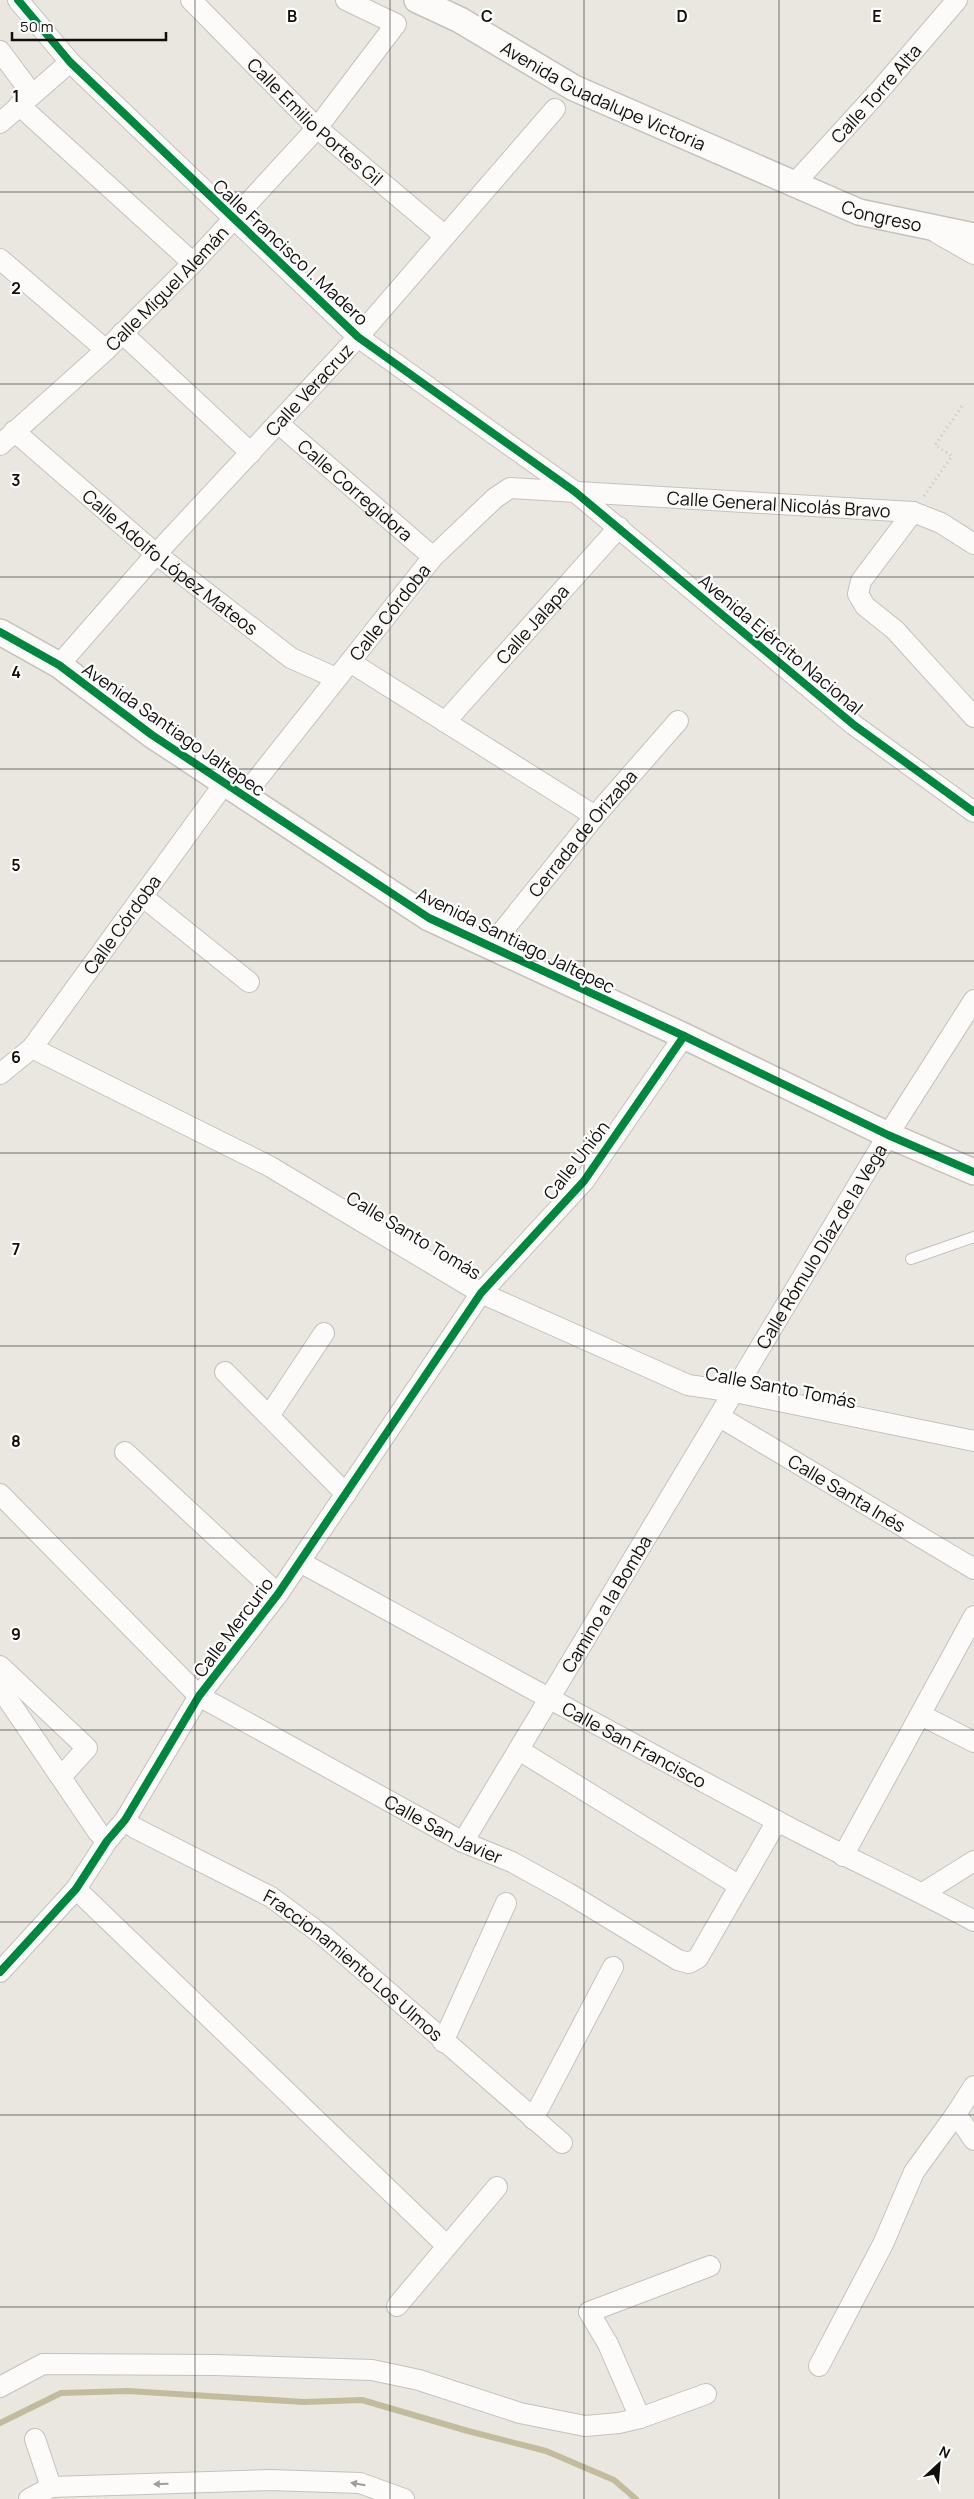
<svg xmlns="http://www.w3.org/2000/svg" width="974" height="2499" viewBox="0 0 974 2499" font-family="Manrope,sans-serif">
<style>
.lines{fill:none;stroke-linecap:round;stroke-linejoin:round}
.stream{stroke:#c2bc9d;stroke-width:6}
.service-casing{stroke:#c3c2bc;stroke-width:12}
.minor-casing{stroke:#c3c2bc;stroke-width:22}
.tertiary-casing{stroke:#c3c2bc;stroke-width:28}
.path{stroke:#c6c6c4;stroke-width:3;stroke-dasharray:1 4;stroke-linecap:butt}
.service{stroke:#fcfbfa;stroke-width:10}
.minor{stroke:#fcfbfa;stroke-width:20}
.tertiary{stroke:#fcfbfa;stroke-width:25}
.cycleway-casing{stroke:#fff;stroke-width:11}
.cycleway{stroke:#00873e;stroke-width:8}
.oneway{fill:#9e9d9a}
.grid{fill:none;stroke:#100f0b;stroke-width:1;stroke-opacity:0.55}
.labels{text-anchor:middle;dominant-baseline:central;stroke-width:4.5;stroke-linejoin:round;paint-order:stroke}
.street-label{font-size:18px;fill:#100f0b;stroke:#fff}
.grid-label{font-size:16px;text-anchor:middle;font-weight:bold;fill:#100f0b;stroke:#fff;stroke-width:4.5;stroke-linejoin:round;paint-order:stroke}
</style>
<rect width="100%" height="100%" fill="#e9e7e0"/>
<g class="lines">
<!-- stream -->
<polyline class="stream" points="0,2423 61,2393 128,2391 304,2402 362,2400 468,2431 546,2451 614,2480 636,2499"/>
<defs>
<polyline id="service" points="911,1259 974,1237"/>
<g id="minor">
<polyline points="18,0 70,62 358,337 574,491 854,725 974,812"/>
<path id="s1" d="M191 0 317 128 445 236"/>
<polyline points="0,51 32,94"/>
<polyline points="19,105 193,263"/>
<polyline points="0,123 70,62"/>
<path id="s2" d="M794 184 879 91 957 0"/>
<polyline points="937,233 974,254"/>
<polyline points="0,259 106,350"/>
<polyline points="122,333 251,453"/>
<path id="s3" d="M279 424 433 557"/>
<path id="s4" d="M14 431 156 554 291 658 336 678"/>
<path id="s5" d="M0 445 106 350 193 263 317 128 396 24 346 0"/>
<polyline points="913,512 861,581 858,594 865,606 895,630 974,717"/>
<polyline points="350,662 595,816"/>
<path id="s6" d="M59 665 156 554 358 337 555 109"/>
<path id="s7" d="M445 722 619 527"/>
<path id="s8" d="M243 797 433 557 495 498 510 488 913 512 941 523 974 544"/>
<polyline points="143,897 249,982"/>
<path id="s9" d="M489 948 595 816 678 721"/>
<polyline points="32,1048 269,1166 481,1293 688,1385 735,1392 974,1441"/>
<path id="s10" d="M0 1074 32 1048 224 784"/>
<polyline points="225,1372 346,1494"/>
<polyline points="269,1416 324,1333"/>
<path id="s11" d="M720 1417 974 1569"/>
<polyline points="125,1452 278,1594"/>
<path id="s12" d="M0 1494 199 1696 463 1842 512 1862 568 1893 678 1960 689 1963 698 1958 777 1821"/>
<path id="s13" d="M300 1562C459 1649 618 1737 779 1822 843 1856 910 1886 974 1921"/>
<polyline points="0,1666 87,1748 61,1777"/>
<polyline points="0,1688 98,1832 107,1841"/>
<polyline points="921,1715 974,1742"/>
<polyline points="519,1750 738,1885"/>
<path id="s14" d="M125 1820 135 1828 271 1897 325 1937 562 2143"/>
<path id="s15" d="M463 1842 888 1135 974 1000"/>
<polyline points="843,1856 974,1616"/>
<polyline points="76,1889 447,2246"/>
<polyline points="923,1893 974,1861"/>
<polyline points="0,1972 76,1889 107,1841 125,1820 199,1696 278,1594 481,1293 584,1181 684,1036"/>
<polyline points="443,2042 506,1903"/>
<polyline points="956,2114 974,2140"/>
<polyline points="533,2119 613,1967"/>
<polyline points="397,2306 497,2187"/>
<polyline points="819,2366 883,2244 914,2172 956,2114 974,2086"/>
<polyline points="0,2387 43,2364 215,2365 372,2370 419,2380 520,2413 585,2426 619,2423 640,2418 706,2394"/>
<polyline points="640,2418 608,2344 589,2312 710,2266"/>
<polyline points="35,2439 51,2487"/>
<polyline points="29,2499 51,2487 269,2480 360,2483 404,2499"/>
</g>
<g id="tertiary">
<path id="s16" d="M417 0 460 20 574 88 859 212 974 236"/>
<polyline points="0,632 59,665 152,735 429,918 684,1036 888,1135 974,1172"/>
</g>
</defs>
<!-- service casing -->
<use href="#service" class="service-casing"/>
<!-- minor casing -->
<use href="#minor" class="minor-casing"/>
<!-- tertiary casing -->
<use href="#tertiary" class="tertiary-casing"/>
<!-- path -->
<polyline class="path" points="924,496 952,456 935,445 962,406"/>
<!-- service -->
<use href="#service" class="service"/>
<!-- minor -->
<use href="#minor" class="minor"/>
<!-- tertiary -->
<use href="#tertiary" class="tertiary"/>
<defs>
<g id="cycleway">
<polyline points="18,0 70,62 358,337 574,491 854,725 974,812"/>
<polyline points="0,632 59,665 152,735 429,918 684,1036 888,1135 974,1172"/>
<polyline points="0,1972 76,1889 107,1841 125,1820 199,1696 278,1594 481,1293 584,1181 684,1036"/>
</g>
</defs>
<!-- cycleway casing -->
<use href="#cycleway" class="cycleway-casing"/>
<!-- cycleway -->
<use href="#cycleway" class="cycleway"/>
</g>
<!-- one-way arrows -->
<defs><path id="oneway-solid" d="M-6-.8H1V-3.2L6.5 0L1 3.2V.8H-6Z" transform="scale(1.25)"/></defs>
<g class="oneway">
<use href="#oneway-solid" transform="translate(161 2484) rotate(179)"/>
<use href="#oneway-solid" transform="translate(358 2484) rotate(-170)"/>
</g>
<!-- grid -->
<path class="grid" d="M195 0V2499M390 0V2499M584 0V2499M779 0V2499M0 192H974M0 384H974M0 577H974M0 769H974M0 961H974M0 1153H974M0 1346H974M0 1538H974M0 1730H974M0 1922H974M0 2115H974M0 2307H974"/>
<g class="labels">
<!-- street labels -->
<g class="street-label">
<text stroke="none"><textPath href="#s2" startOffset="122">Calle Torre Alta</textPath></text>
<text stroke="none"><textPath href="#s16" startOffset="210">Avenida Guadalupe Victoria</textPath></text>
<text stroke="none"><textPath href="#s1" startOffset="174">Calle Emilio Portes Gil</textPath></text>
<text stroke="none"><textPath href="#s16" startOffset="514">Congreso</textPath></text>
<text transform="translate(291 252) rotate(43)">Calle Francisco I. Madero</text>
<text stroke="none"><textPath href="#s5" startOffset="229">Calle Miguel Alemán</textPath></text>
<text stroke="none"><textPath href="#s6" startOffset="372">Calle Veracruz</textPath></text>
<text stroke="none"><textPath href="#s3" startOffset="101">Calle Corregidora</textPath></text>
<text stroke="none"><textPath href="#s8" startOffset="679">Calle General Nicolás Bravo</textPath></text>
<text stroke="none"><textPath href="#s4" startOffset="204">Calle Adolfo López Mateos</textPath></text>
<text stroke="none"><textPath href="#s8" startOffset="236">Calle Córdoba</textPath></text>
<text stroke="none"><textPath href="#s7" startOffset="131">Calle Jalapa</textPath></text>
<text transform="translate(781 644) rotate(40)">Avenida Ejército Nacional</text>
<text transform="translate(174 729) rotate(35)">Avenida Santiago Jaltepec</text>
<text stroke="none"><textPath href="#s9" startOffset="148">Cerrada de Orizaba</textPath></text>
<text stroke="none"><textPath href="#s10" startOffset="194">Calle Córdoba</textPath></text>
<text transform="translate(516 940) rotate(26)">Avenida Santiago Jaltepec</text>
<text transform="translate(576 1160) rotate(-52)">Calle Unión</text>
<text transform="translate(414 1235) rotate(31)">Calle Santo Tomás</text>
<text stroke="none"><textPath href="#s15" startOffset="695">Calle Rómulo Díaz de la Vega</textPath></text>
<text transform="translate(781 1387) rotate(11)">Calle Santo Tomás</text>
<text stroke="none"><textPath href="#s11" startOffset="148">Calle Santa Inés</textPath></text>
<text stroke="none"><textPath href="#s15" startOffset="278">Camino a la Bomba</textPath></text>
<text transform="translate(233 1627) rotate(-53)">Calle Mercurio</text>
<text stroke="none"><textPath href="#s13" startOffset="381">Calle San Francisco</textPath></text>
<text stroke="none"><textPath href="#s12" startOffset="562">Calle San Javier</textPath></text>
<text stroke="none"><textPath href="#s14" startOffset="272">Fraccionamiento Los Ulmos</textPath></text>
</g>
</g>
<g class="grid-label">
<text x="292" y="22">B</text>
<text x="487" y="22">C</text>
<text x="682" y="22">D</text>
<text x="877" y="22">E</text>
<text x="16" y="102">1</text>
<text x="16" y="294">2</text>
<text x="16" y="486">3</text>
<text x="16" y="678">4</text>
<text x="16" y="871">5</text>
<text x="16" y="1063">6</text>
<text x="16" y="1255">7</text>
<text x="16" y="1447">8</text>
<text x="16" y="1640">9</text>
</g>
<!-- north arrow -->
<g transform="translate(939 2464) rotate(26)" stroke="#ffffff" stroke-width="4" paint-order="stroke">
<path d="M0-4L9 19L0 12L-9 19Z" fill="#100f0b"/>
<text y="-8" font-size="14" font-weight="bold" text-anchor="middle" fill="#100f0b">N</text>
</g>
<!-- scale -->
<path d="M12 32v8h154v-8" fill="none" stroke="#100f0b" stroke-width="2.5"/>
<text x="20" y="32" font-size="15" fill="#100f0b" stroke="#ffffff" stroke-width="4" paint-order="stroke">50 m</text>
</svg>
